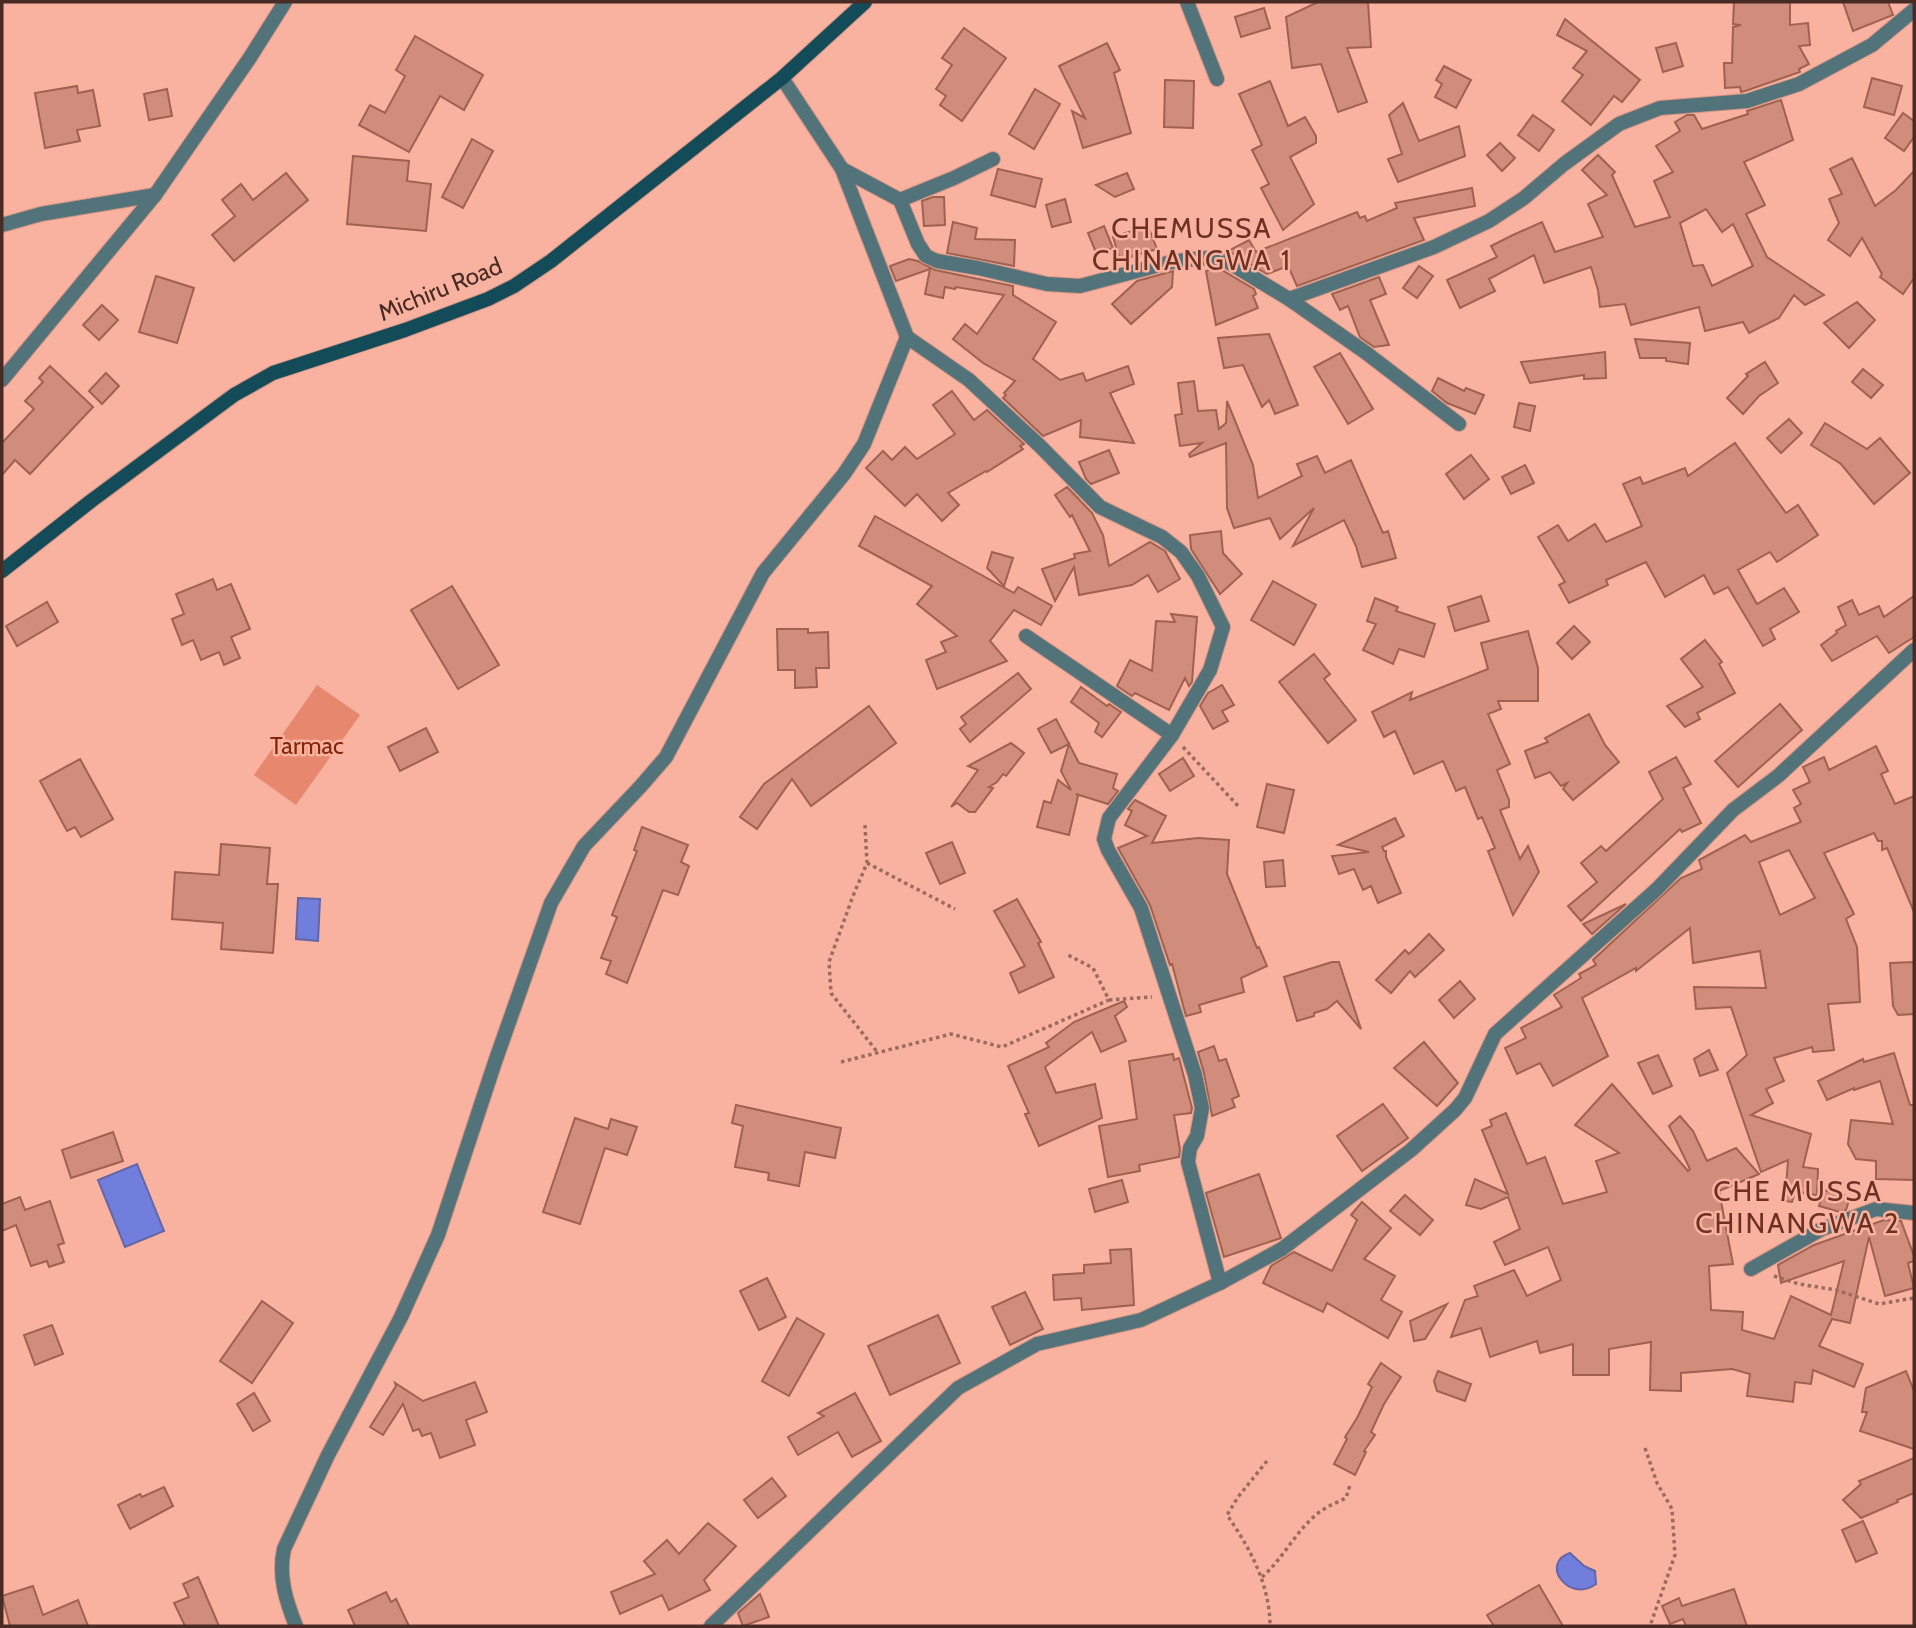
<svg xmlns="http://www.w3.org/2000/svg" width="1916" height="1628" viewBox="0 0 1916 1628" font-family="Cabin,sans-serif">
<style>
.green{fill:#e6876e}
.water{fill:#717edc;stroke:#6465a5;stroke-width:2}
.building{fill:#d18d7b;stroke:#a06150;stroke-width:2;fill-rule:evenodd}
.lines{fill:none;stroke-linecap:round;stroke-linejoin:round}
.street-casing{stroke:#d29484;stroke-width:16}
.secondary-casing{stroke:#d29484;stroke-width:16}
.path{stroke:#9b6b5e;stroke-width:3.5;stroke-dasharray:3.5 3.5;stroke-linecap:butt}
.street{stroke:#53737b;stroke-width:14}
.secondary{stroke:#144b58;stroke-width:14}
.labels{text-anchor:middle;dominant-baseline:central;stroke-width:5;stroke-linejoin:round;paint-order:stroke}
.street-label{font-size:24px;fill:#472b24;stroke:#f9b29f}
.park-label{font-size:24px;fill:#862407;stroke:#f9b29f}
.quarter-label{font-size:28px;letter-spacing:2px;fill:#6c3122;stroke:#f9b29f}
</style>
<rect width="100%" height="100%" fill="#f9b29f"/>
<!-- green -->
<polygon class="green" points="317,685 360,715 296,805 254,775"/>
<!-- water -->
<g class="water">
<polygon points="298,898 320,899 318,941 296,939"/>
<polygon points="137,1164 164,1231 125,1247 98,1180"/>
<path d="M1570 1553 1584 1566 1595 1571 1596 1584C1569 1604 1539 1563 1570 1553Z"/>
</g>
<!-- building -->
<g class="building">
<polygon points="1318,2 1368,2 1371,47 1347,48 1367,102 1338,112 1321,64 1292,68 1286,17"/>
<polygon points="1734,2 1790,2 1790,25 1808,23 1810,45 1799,46 1809,64 1799,69 1800,72 1745,91 1741,92 1740,87 1725,88 1724,63 1732,63 1733,27 1741,25 1733,24"/>
<polygon points="1843,2 1888,2 1893,15 1853,31"/>
<polygon points="1264,8 1270,28 1241,37 1235,17"/>
<polygon points="1565,19 1640,80 1622,102 1614,96 1591,125 1562,101 1583,75 1573,68 1587,51 1557,35"/>
<polygon points="964,28 1006,58 962,121 940,105 946,96 936,89 952,65 942,58"/>
<polygon points="415,36 483,75 464,110 440,96 409,152 359,125 370,105 385,113 405,76 396,70"/>
<polygon points="1107,43 1120,70 1114,73 1131,133 1083,148 1072,111 1085,118 1059,66"/>
<polygon points="1676,43 1683,66 1663,72 1656,48"/>
<polygon points="1444,66 1471,80 1456,108 1435,97 1442,84 1436,80"/>
<polygon points="1872,78 1902,86 1894,115 1864,107"/>
<polygon points="1165,80 1194,81 1193,128 1164,127"/>
<polygon points="1270,81 1288,126 1305,117 1316,136 1316,143 1290,157 1314,204 1283,230 1261,188 1269,184 1252,150 1262,145 1239,94"/>
<polygon points="77,86 78,93 93,90 100,126 77,130 80,141 45,148 35,93"/>
<polygon points="167,89 172,116 149,120 144,94"/>
<polygon points="1035,89 1060,104 1034,149 1009,134"/>
<path d="M1781 100 1793 140 1744 162 1765 205 1746 214 1767 257 1824 295 1805 305 1794 295 1779 318 1749 333 1743 322 1705 331 1699 307 1631 325 1625 304 1600 307 1598 290 1591 267 1544 283 1534 255 1489 279 1495 291 1460 308 1447 280 1497 257 1491 246 1513 235 1542 222 1555 252 1603 237 1588 204 1607 195 1582 170 1598 155 1615 172 1612 175 1635 227 1670 217 1654 181 1673 172 1656 146 1680 131 1675 122 1687 115H1694L1702 129 1748 114 1747 111ZM1706 209 1722 232 1733 224 1753 266 1712 286 1703 265 1693 266 1680 223Z"/>
<polygon points="1403,103 1419,141 1459,126 1465,156 1398,182 1388,159 1402,154 1389,115"/>
<polygon points="1903,113 1914,121 1914,137 1904,151 1885,138"/>
<polygon points="1533,115 1554,130 1539,151 1518,135"/>
<polygon points="472,139 493,151 463,208 442,197"/>
<polygon points="1500,143 1515,158 1502,171 1487,155"/>
<polygon points="353,156 409,161 407,181 431,184 426,231 347,224"/>
<polygon points="1852,158 1875,206 1896,190 1914,171 1914,278 1903,294 1880,277 1882,274 1862,238 1850,256 1828,240 1839,223 1829,199 1842,194 1830,169"/>
<polygon points="998,169 1042,179 1035,207 991,195"/>
<polygon points="286,173 308,200 234,261 212,235 235,216 222,200 241,184 253,200"/>
<polygon points="1127,173 1134,189 1115,197 1096,185"/>
<polygon points="1472,188 1475,206 1414,218 1424,240 1297,286 1288,266 1267,274 1228,251 1249,240 1256,252 1357,212 1360,218 1365,216 1367,221 1397,208 1395,203"/>
<polygon points="933,197 944,197 945,225 924,226 922,201"/>
<polygon points="1065,199 1071,222 1052,227 1046,205"/>
<polygon points="953,222 977,228 975,239 1015,240 1014,266 947,253"/>
<polygon points="1104,226 1113,248 1097,255 1088,233"/>
<polygon points="1148,226 1157,249 1120,260 1113,237"/>
<polygon points="909,259 918,261 935,270 1013,286 1013,295 1056,322 1033,359 1060,380 1083,373 1086,381 1128,366 1134,384 1110,393 1134,443 1080,437 1081,420 1043,436 1003,398 1006,395 1004,393 1015,381 983,363 953,339 965,324 977,334 1004,295 956,287 955,289 945,287 943,298 925,294 930,269 896,281 890,266"/>
<polygon points="1419,266 1433,276 1417,298 1403,288"/>
<polygon points="1213,268 1220,269 1254,289 1256,294 1253,296 1258,308 1216,325 1206,271"/>
<polygon points="1173,271 1172,287 1131,324 1112,304 1137,281"/>
<polygon points="156,276 194,288 177,343 139,332"/>
<polygon points="1379,277 1386,294 1370,300 1389,345 1374,347 1360,337 1348,306 1340,310 1332,294"/>
<polygon points="1857,302 1875,320 1849,348 1824,323"/>
<polygon points="102,305 118,320 99,340 83,325"/>
<polygon points="1269,334 1298,405 1275,414 1269,400 1262,407 1243,365 1224,368 1218,338"/>
<polygon points="1635,339 1690,343 1688,364 1666,361 1666,358 1640,358"/>
<polygon points="1605,352 1606,378 1584,379 1584,375 1530,383 1521,362"/>
<polygon points="1340,353 1373,409 1348,424 1314,367"/>
<polygon points="1765,362 1778,383 1759,396 1743,414 1727,398 1748,376 1746,374"/>
<polygon points="50,366 93,407 30,474 15,460 2,475 2,443 34,409 25,401 43,382 39,378"/>
<polygon points="1863,369 1883,385 1871,398 1852,382"/>
<polygon points="106,373 119,386 102,404 89,391"/>
<polygon points="1438,378 1464,391 1466,388 1484,395 1475,414 1447,403 1432,391"/>
<polygon points="1194,381 1198,411 1216,410 1219,429 1226,423 1227,401 1253,465 1258,498 1302,476 1297,464 1317,456 1325,473 1351,460 1383,533 1388,531 1396,558 1362,567 1356,546 1344,520 1293,546 1314,508 1280,539 1270,518 1234,528 1227,508 1226,443 1190,457 1189,454 1202,443 1180,446 1175,415 1182,414 1178,383"/>
<polygon points="952,391 974,420 987,410 1024,444 1020,446 1023,449 987,472 986,471 948,493 959,505 942,521 917,494 905,506 866,468 883,451 892,460 905,447 917,459 955,434 933,405"/>
<polygon points="1519,403 1535,406 1530,431 1514,427"/>
<polygon points="1789,419 1802,433 1781,453 1767,438"/>
<polygon points="1825,423 1867,449 1880,438 1910,473 1874,504 1841,464 1811,445"/>
<polygon points="1735,443 1786,513 1798,505 1818,535 1777,562 1770,552 1738,570 1757,604 1784,588 1799,612 1770,629 1775,639 1763,646 1728,587 1714,594 1704,575 1665,597 1646,562 1606,580 1608,585 1569,603 1559,585 1565,582 1538,537 1558,525 1568,541 1595,524 1606,542 1642,526 1623,484 1640,477 1643,484 1685,468 1688,476"/>
<polygon points="1109,450 1119,473 1091,484 1086,479 1079,462"/>
<polygon points="1471,455 1489,479 1464,499 1446,474"/>
<polygon points="1525,465 1534,483 1511,494 1502,477"/>
<polygon points="1067,487 1092,513 1103,535 1109,566 1150,542 1165,551 1180,579 1158,592 1148,575 1132,585 1079,595 1074,567 1055,601 1042,569 1075,558 1074,554 1090,551 1072,515 1070,517 1055,495"/>
<polygon points="875,516 1014,593 1018,587 1052,606 1041,625 1014,610 990,641 1007,661 937,689 926,660 946,652 941,642 957,636 917,604 932,586 859,546"/>
<polygon points="1221,531 1223,553 1242,574 1220,594 1191,549 1190,535"/>
<polygon points="992,552 1013,558 1004,586 987,568"/>
<polygon points="213,579 217,590 231,584 250,629 231,637 240,658 224,665 219,652 201,660 193,640 182,645 172,619 184,614 176,594"/>
<polygon points="1273,581 1316,605 1294,645 1251,620"/>
<polygon points="452,586 499,665 458,689 411,610"/>
<polygon points="1481,596 1489,621 1455,631 1448,607"/>
<polygon points="1914,596 1914,637 1889,653 1877,636 1832,661 1821,645 1837,633 1836,631 1846,625 1838,607 1852,600 1859,615 1879,606 1884,617"/>
<polygon points="1375,598 1398,607 1396,611 1435,624 1424,657 1399,649 1393,664 1363,650 1376,624 1367,621"/>
<polygon points="47,602 58,622 17,646 6,626"/>
<polygon points="1171,614 1197,617 1192,682 1189,686 1185,678 1169,710 1135,693 1132,696 1117,686 1130,660 1152,671 1156,621 1175,622"/>
<polygon points="1574,626 1590,642 1572,659 1557,643"/>
<polygon points="777,629 808,629 808,633 828,632 829,668 816,668 817,687 795,688 795,670 778,670"/>
<polygon points="1528,631 1538,668 1538,701 1498,701 1501,709 1488,714 1510,764 1497,770 1509,800 1509,807 1500,810 1520,859 1528,846 1539,872 1513,915 1488,851 1495,848 1482,817 1478,819 1465,787 1456,791 1443,761 1414,774 1395,731 1384,737 1372,712 1412,692 1410,700 1488,669 1481,643"/>
<polygon points="1705,640 1722,662 1719,664 1735,693 1697,713 1700,719 1685,727 1667,706 1703,687 1681,659"/>
<polygon points="1314,654 1330,674 1324,679 1356,720 1328,743 1279,682"/>
<polygon points="1018,673 1031,689 970,742 960,729 966,724 961,717"/>
<polygon points="1222,685 1234,705 1222,711 1228,721 1213,729 1200,706 1208,693"/>
<polygon points="1081,687 1107,706 1109,704 1121,712 1102,737 1095,732 1099,723 1071,702"/>
<polygon points="1780,704 1802,730 1738,787 1715,761"/>
<polygon points="869,706 896,743 811,806 792,779 757,829 740,817 764,784"/>
<polygon points="1589,714 1605,745 1619,762 1573,800 1563,789 1567,783 1561,786 1550,772 1535,778 1525,751 1548,742 1545,738"/>
<polygon points="1056,719 1079,763 1117,774 1113,788 1118,791 1108,804 1076,794 1078,796 1069,835 1037,827 1044,801 1051,803 1058,780 1071,790 1061,771 1069,744 1051,753 1038,729"/>
<polygon points="426,728 438,752 400,771 388,747"/>
<polygon points="1011,743 1024,753 1006,776 1003,774 997,782 989,787 993,788 975,812 969,812 957,803 951,807 978,770 968,766"/>
<path d="M1876 746 1888 771 1881 774 1895 804 1914 796V912L1887 848 1882 850V841H1878L1874 833 1824 853 1854 914 1846 919 1857 947 1860 1002 1828 1004 1834 1050 1813 1052 1812 1047 1774 1058 1784 1081 1766 1089 1773 1103 1751 1115 1811 1134 1803 1167 1818 1169 1817 1195 1795 1192 1792 1202 1785 1201 1788 1160 1761 1172 1727 1073 1747 1055 1731 1007 1696 1009 1694 987 1766 988 1760 951 1693 963 1690 928 1636 971V968L1582 998 1608 1056 1553 1086 1540 1063 1517 1074 1505 1048 1526 1038 1521 1028 1562 1007 1554 995 1581 978 1579 974 1596 965 1593 960 1681 878 1702 869 1699 860 1745 835 1751 842 1801 822 1794 808 1801 804 1793 790 1810 782 1803 767 1824 757 1829 770ZM1789 850 1815 898 1780 915 1759 862Z"/>
<polygon points="1676,757 1691,784 1683,788 1701,823 1682,832 1680,829 1581,921 1568,906 1597,882 1581,863 1601,846 1606,851 1663,799 1649,772"/>
<polygon points="1183,758 1194,776 1170,791 1159,774"/>
<polygon points="80,759 113,819 81,837 75,827 67,831 40,781"/>
<polygon points="1267,784 1294,790 1284,833 1257,827"/>
<polygon points="1135,800 1166,816 1152,843 1198,838 1229,840 1227,874 1257,948 1259,947 1267,966 1241,978 1244,992 1199,1005 1201,1012 1186,1016 1172,964 1170,965 1150,905 1118,848 1147,836 1125,825 1132,811 1128,809"/>
<polygon points="1395,818 1404,836 1382,847 1384,851 1386,851 1386,857 1401,893 1378,903 1371,886 1363,890 1354,869 1339,874 1332,856 1369,852 1338,845"/>
<polygon points="642,827 688,845 681,862 689,866 678,895 663,890 627,983 606,974 611,961 601,958 617,917 612,915 637,851 634,850"/>
<polygon points="952,842 965,873 940,884 926,853"/>
<polygon points="221,844 270,848 267,884 278,884 273,953 221,949 223,923 172,919 175,872 219,875"/>
<polygon points="1283,860 1285,886 1266,887 1264,862"/>
<polygon points="1017,899 1041,942 1038,943 1054,977 1019,993 1010,973 1025,966 994,911"/>
<polygon points="1626,904 1592,934 1583,924"/>
<polygon points="1429,934 1444,950 1415,977 1410,971 1391,993 1376,980 1405,950 1409,954"/>
<polygon points="1332,962 1339,962 1361,1029 1337,1001 1327,1009 1314,1013 1314,1016 1297,1021 1284,977"/>
<polygon points="1914,962 1914,1014 1898,1015 1893,1006 1890,963"/>
<polygon points="1460,981 1475,999 1454,1018 1439,1000"/>
<polygon points="1124,1001 1127,1007 1115,1016 1126,1041 1101,1052 1092,1032 1045,1067 1056,1093 1095,1084 1102,1118 1039,1146 1025,1114 1029,1113 1008,1066 1049,1047 1046,1043 1074,1022"/>
<polygon points="1424,1042 1458,1083 1437,1106 1394,1068"/>
<polygon points="1214,1046 1219,1061 1226,1059 1239,1096 1232,1099 1235,1107 1212,1116 1204,1073 1198,1052"/>
<polygon points="1709,1050 1718,1070 1700,1076 1694,1059"/>
<polygon points="1894,1053 1910,1105 1914,1105 1914,1180 1876,1179 1876,1161 1856,1159 1848,1144 1851,1120 1893,1124 1880,1081 1854,1090 1854,1088 1827,1100 1818,1081 1863,1059 1864,1062"/>
<polygon points="1173,1054 1174,1060 1179,1058 1192,1108 1191,1113 1174,1115 1180,1150 1179,1157 1139,1165 1140,1171 1108,1177 1099,1126 1137,1119 1129,1061"/>
<polygon points="1658,1055 1672,1086 1653,1094 1638,1063"/>
<polygon points="1612,1084 1688,1171 1690,1169 1669,1126 1680,1116 1693,1131 1707,1161 1736,1148 1759,1174 1719,1191 1733,1264 1709,1266 1711,1310 1743,1312 1742,1330 1774,1339 1791,1296 1831,1315 1844,1261 1781,1283 1778,1265 1814,1245 1884,1220 1901,1221 1914,1256 1914,1261 1908,1263 1914,1288 1885,1296 1869,1237 1850,1323 1832,1319 1819,1346 1863,1364 1854,1387 1813,1370 1811,1384 1795,1382 1793,1402 1747,1396 1750,1374 1732,1369 1681,1373 1681,1391 1650,1390 1651,1342 1609,1349 1609,1375 1573,1375 1573,1344 1540,1353 1537,1341 1490,1357 1481,1328 1451,1337 1465,1300 1478,1296 1474,1286 1514,1270 1527,1296 1561,1280 1548,1247 1505,1265 1494,1242 1520,1229 1508,1197 1481,1209 1466,1205 1475,1179 1508,1194 1482,1130 1492,1126 1490,1120 1506,1113 1527,1164 1545,1157 1563,1204 1607,1192 1596,1161 1619,1153 1575,1125"/>
<polygon points="1383,1104 1408,1138 1362,1171 1337,1136"/>
<polygon points="736,1105 841,1128 835,1158 805,1152 799,1186 768,1180 769,1173 735,1167 743,1126 732,1123"/>
<polygon points="575,1118 608,1129 611,1119 637,1127 627,1155 605,1148 580,1224 543,1212"/>
<polygon points="113,1132 123,1161 71,1178 62,1150"/>
<polygon points="1259,1174 1281,1238 1224,1257 1206,1193"/>
<polygon points="1122,1180 1128,1202 1095,1212 1089,1189"/>
<polygon points="1824,1190 1850,1197 1846,1210 1840,1212 1819,1206"/>
<polygon points="1405,1195 1433,1220 1420,1235 1390,1211"/>
<polygon points="20,1197 25,1210 50,1201 64,1243 58,1245 64,1262 49,1267 47,1261 31,1266 16,1225 2,1231 2,1204"/>
<polygon points="1362,1202 1391,1228 1364,1259 1395,1276 1381,1300 1402,1312 1388,1338 1327,1303 1323,1312 1263,1283 1271,1266 1294,1252 1332,1271 1357,1220 1351,1215"/>
<polygon points="1131,1249 1134,1305 1082,1310 1081,1298 1054,1300 1053,1275 1084,1273 1084,1265 1111,1263 1110,1250"/>
<polygon points="767,1278 786,1317 759,1330 740,1291"/>
<polygon points="1025,1292 1043,1329 1010,1345 992,1307"/>
<polygon points="262,1301 293,1323 252,1383 220,1361"/>
<polygon points="1447,1304 1425,1339 1414,1341 1410,1321"/>
<polygon points="938,1315 960,1363 890,1395 868,1346"/>
<polygon points="797,1318 824,1334 789,1396 762,1381"/>
<polygon points="52,1325 63,1354 35,1365 24,1335"/>
<polygon points="1381,1363 1401,1377 1384,1404 1371,1432 1375,1435 1364,1451 1366,1452 1355,1475 1334,1464 1347,1439 1345,1437 1357,1418 1372,1387 1368,1384"/>
<polygon points="1438,1371 1471,1384 1465,1401 1437,1391 1434,1381"/>
<polygon points="1906,1371 1914,1391 1914,1449 1860,1431 1867,1412 1862,1412 1866,1388"/>
<polygon points="475,1382 487,1412 466,1420 475,1445 440,1458 431,1433 422,1436 419,1429 413,1431 403,1404 383,1435 370,1427 396,1386 395,1383 423,1401"/>
<polygon points="254,1393 270,1421 253,1431 237,1404"/>
<polygon points="855,1393 881,1441 852,1457 838,1432 798,1455 788,1437 824,1416 818,1413"/>
<polygon points="1914,1458 1914,1493 1897,1500 1898,1502 1861,1518 1843,1500 1861,1484 1859,1481"/>
<polygon points="772,1478 786,1496 758,1518 744,1500"/>
<polygon points="164,1487 173,1506 130,1529 118,1505 140,1494 142,1497"/>
<polygon points="1863,1521 1877,1553 1856,1562 1842,1530"/>
<polygon points="708,1523 736,1546 704,1580 710,1590 669,1610 662,1595 620,1614 611,1592 655,1574 644,1561 667,1540 679,1554"/>
<polygon points="198,1577 219,1626 185,1626 174,1603 189,1597 183,1584"/>
<polygon points="1539,1585 1563,1626 1494,1626 1487,1615"/>
<polygon points="33,1586 43,1615 78,1600 88,1626 10,1626 2,1596"/>
<polygon points="1734,1589 1747,1626 1686,1626 1683,1619 1670,1624 1662,1606 1679,1598 1682,1606"/>
<polygon points="386,1592 391,1602 396,1599 409,1626 355,1626 348,1610"/>
<polygon points="760,1594 769,1617 743,1626 738,1613"/>
</g>
<g class="lines">
<defs>
<g id="street">
<polyline points="1187,2 1217,79"/>
<polyline points="782,78 842,169 900,200 918,244 926,256 937,261 978,268 1047,284 1080,286 1171,262 1202,258 1223,259 1289,299 1365,352 1459,424"/>
<polyline points="842,169 907,337 969,380 1040,446 1100,507 1162,537 1181,552 1198,576 1223,627 1210,670 1172,735 1109,818 1104,839 1108,850 1141,908 1195,1075 1202,1108 1197,1136 1190,1148 1188,1162 1220,1283"/>
<polyline points="900,200 954,178 993,159"/>
<polyline points="2,225 41,214 155,195"/>
<polyline points="1289,299 1434,247 1489,221 1524,198 1564,164 1619,124 1660,108 1747,101 1799,84 1872,45 1914,10"/>
<polyline points="2,380 155,195 249,59 285,2"/>
<polyline points="1026,636 1172,735"/>
<polyline points="1751,1269 1822,1229 1876,1209 1914,1213"/>
<path d="M296 1626C286 1601 278 1576 284 1549L328 1455 401 1317 438 1235 495 1062 551 903 584 846 640 787 666 757 763 573 844 474 864 444 907 337"/>
<polyline points="711,1626 958,1388 1037,1344 1141,1320 1220,1283 1282,1249 1411,1150 1455,1110 1465,1098 1495,1034 1657,889 1733,810 1778,776 1914,650"/>
</g>
<polyline id="secondary" points="2,571 91,501 234,395 273,373 405,330 488,299 514,286 551,261 782,78 865,2"/>
</defs>
<!-- street casing -->
<use href="#street" class="street-casing"/>
<!-- secondary casing -->
<use href="#secondary" class="secondary-casing"/>
<!-- path -->
<g class="path">
<polyline points="1183,747 1240,808"/>
<polyline points="865,825 867,863 853,896 829,962 831,993 878,1053"/>
<polyline points="867,863 955,909"/>
<polyline points="1109,1000 1152,997"/>
<polyline points="841,1062 951,1034 1002,1047 1109,1000 1093,968 1068,955"/>
<polyline points="1774,1276 1799,1284 1836,1290 1879,1304 1914,1298"/>
<polyline points="1645,1448 1657,1483 1672,1509 1675,1555 1650,1626"/>
<path d="M1267 1461 1238 1497 1227 1515C1250 1548 1270 1585 1270 1626"/>
<path d="M1262 1577C1283 1559 1295 1532 1317 1514 1325 1507 1336 1503 1346 1498L1350 1485"/>
</g>
<!-- street -->
<use href="#street" class="street"/>
<!-- secondary -->
<use href="#secondary" class="secondary"/>
</g>
<g class="labels">
<!-- street labels -->
<g class="street-label">
<text transform="translate(440 289) rotate(-22)">Michiru Road</text>
</g>
<!-- park labels -->
<g class="park-label">
<text x="307" y="745">Tarmac</text>
</g>
<!-- quarter labels -->
<g class="quarter-label">
<text x="1192" y="228">CHEMUSSA<tspan x="1192" dy="32">CHINANGWA 1</tspan></text>
<text x="1798" y="1191">CHE MUSSA<tspan x="1798" dy="32">CHINANGWA 2</tspan></text>
</g>
</g>
<!-- border -->
<rect width="1916" height="1628" fill="none" stroke="#472b24" stroke-width="7"/>
</svg>
